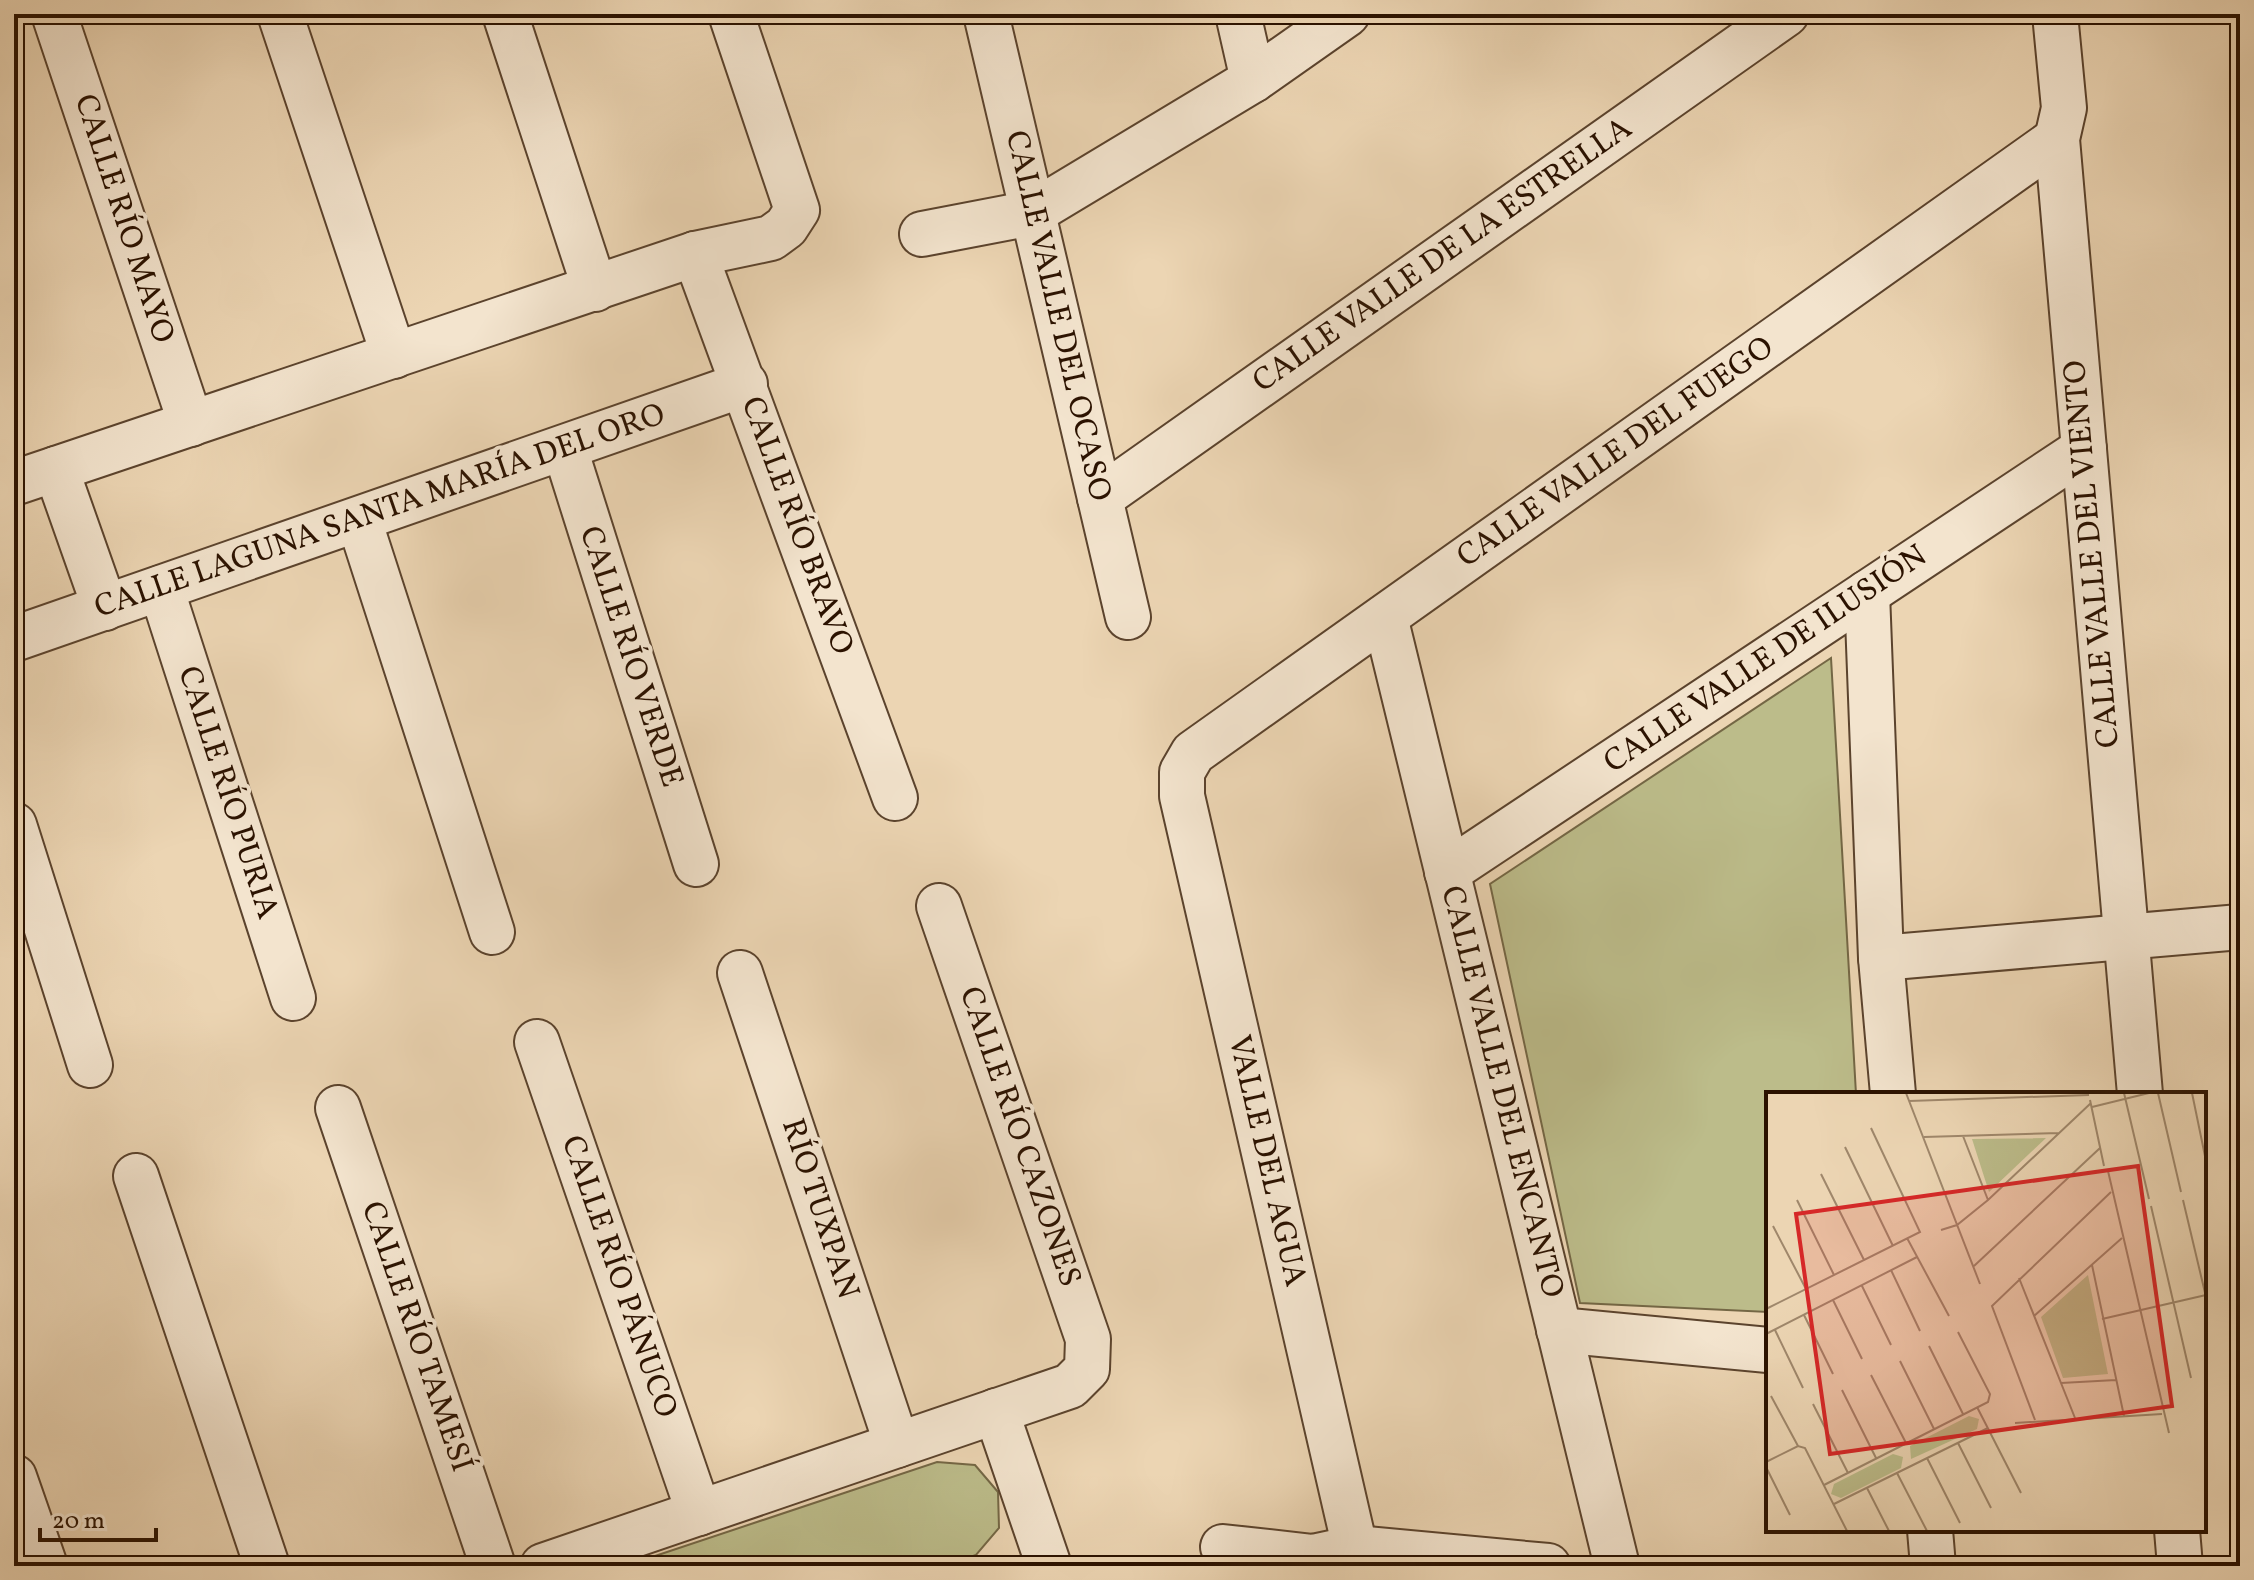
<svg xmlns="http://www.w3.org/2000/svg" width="2254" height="1580" viewBox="0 0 2254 1580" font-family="Vollkorn,serif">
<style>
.green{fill:#bcbc8a;stroke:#746745;stroke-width:2}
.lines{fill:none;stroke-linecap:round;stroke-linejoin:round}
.minor-casing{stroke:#5b432d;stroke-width:48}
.minor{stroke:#f3e4ce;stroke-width:44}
.labels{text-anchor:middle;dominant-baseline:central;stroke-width:8;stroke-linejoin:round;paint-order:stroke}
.street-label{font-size:32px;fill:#2b1200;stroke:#f3e4ce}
.inset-road{fill:none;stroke:#9f876b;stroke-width:2}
.view{fill:#d62828;fill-opacity:0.15;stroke:#d62828;stroke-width:4}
.inset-edge{fill:none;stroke:#2b1200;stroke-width:4}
</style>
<rect width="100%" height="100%" fill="#ecd5b3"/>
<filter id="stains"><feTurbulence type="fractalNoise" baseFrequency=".0025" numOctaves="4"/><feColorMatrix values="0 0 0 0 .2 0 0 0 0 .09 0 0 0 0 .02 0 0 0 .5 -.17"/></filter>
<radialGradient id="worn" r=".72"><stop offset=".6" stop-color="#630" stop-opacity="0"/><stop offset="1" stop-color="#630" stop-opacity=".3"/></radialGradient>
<!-- green -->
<g class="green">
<polygon points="1831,658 1856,1094 1768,1094 1768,1312 1580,1303 1490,884"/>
<polygon points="937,1462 975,1465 998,1492 999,1528 976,1555 944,1566 625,1566"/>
</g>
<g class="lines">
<defs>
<g id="minor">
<polyline points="54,14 191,424"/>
<polyline points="280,14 394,356"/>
<polyline points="505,14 595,289"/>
<polyline points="986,14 1128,617"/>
<polyline points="1238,14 1253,80"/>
<polyline points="2055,14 2064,108 2057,139 2140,1094"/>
<polyline points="922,234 1032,213 1253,80 1347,14"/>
<polyline points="695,254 895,798"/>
<polyline points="565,449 696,864"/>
<polyline points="56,469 105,608"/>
<polyline points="14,483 695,254 771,238 786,227 797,210 731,14"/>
<polyline points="1100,498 1786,14"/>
<polyline points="359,520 492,932"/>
<polyline points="161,588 293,998"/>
<polyline points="1867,593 1881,958 1893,1094"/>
<polyline points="1385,617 1617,1566"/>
<polyline points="14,639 745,384"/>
<polyline points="14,825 90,1065"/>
<polyline points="1447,872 2084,449"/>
<polyline points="1881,958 2240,927"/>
<polyline points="740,973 897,1445"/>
<polyline points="537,1042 699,1513"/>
<polyline points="338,1108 493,1566"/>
<polyline points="136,1176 267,1566"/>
<polyline points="1559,1330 1768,1350"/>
<polyline points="996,1411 1049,1566"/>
<polyline points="14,1477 45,1566"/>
<polyline points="1930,1530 1933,1566"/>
<polyline points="2177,1530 2180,1566"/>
<polyline points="1223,1547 1313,1557 1355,1548 1548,1566"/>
<polyline points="1355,1548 1182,796 1182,772 1193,753 2057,139"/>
<polyline points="543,1566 1070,1386 1087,1369 1088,1339 939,906"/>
</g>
</defs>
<!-- minor casing -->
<use href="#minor" class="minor-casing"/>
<!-- minor -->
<use href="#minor" class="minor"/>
</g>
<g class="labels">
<!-- street labels -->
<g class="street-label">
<text transform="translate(123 219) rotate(72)">CALLE RÍO MAYO</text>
<text transform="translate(1443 256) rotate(-35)">CALLE VALLE DE LA ESTRELLA</text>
<text transform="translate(1057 316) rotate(77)">CALLE VALLE DEL OCASO</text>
<text transform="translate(1616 453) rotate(-35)">CALLE VALLE DEL FUEGO</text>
<text transform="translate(380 512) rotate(-19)">CALLE LAGUNA SANTA MARÍA DEL ORO</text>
<text transform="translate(796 526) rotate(70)">CALLE RÍO BRAVO</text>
<text transform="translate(2093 554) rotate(-95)">CALLE VALLE DEL VIENTO</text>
<text transform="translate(630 657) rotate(72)">CALLE RÍO VERDE</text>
<text transform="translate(1766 660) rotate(-34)">CALLE VALLE DE ILUSIÓN</text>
<text transform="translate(227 793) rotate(72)">CALLE RÍO PURIA</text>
<text transform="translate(1501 1092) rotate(76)">CALLE VALLE DEL ENCANTO</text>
<text transform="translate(1019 1137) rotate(71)">CALLE RÍO CAZONES</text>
<text transform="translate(1266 1161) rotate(77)">VALLE DEL AGUA</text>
<text transform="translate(819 1209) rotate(72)">RÍO TUXPAN</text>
<text transform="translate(618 1277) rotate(71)">CALLE RÍO PÁNUCO</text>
<text transform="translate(416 1337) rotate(71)">CALLE RÍO TAMESÍ</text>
</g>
</g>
<!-- overview -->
<g transform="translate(1766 1092)">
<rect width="440" height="440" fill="#ecd5b3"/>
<path d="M280 46 223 100 206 47ZM322 183 342 282 297 286 275 225ZM203 324 213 327 211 337 145 367 144 354ZM127 362 137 365 135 376 75 406 65 402 68 392Z" fill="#bcbc8a"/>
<path class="inset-road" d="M140 1 214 192M358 1 383 107M392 1 415 100M426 1 440 69M324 8 338 74M143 9 323 3M326 15 383 1M197 44 222 108M158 45 293 41M79 55 127 154M342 79 403 341M55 82 98 168M31 108 68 183M417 108 440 205M385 114 425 286M7 134 40 197M175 138 191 133 222 108 325 11M141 146 183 224M326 173 358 324M208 174 334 56M125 178 154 239M253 186 309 326M96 194 125 253M67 208 96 267M0 217 154 140 105 36M38 223 67 282M268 224 356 146M336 227 440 203M9 238 37 296M0 242 151 165M163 254 197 322M134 269 168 337M105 283 140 351M295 291 350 288M76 298 110 366M5 304 32 354M47 312 82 381M211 315 255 401M269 328 226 214 345 100M249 331 396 322M192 351 225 416M161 366 194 431M0 370 32 354 39 356 81 439M0 375 24 423M131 381 161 439M58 393 222 310 224 302 192 240M101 396 123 439M68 412 222 336"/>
<path class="view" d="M372 74 406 314 64 362 30 122Z"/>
<rect width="440" height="440" class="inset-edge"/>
</g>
<!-- margin -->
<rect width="2254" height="1580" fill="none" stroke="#ecd5b3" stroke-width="48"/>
<rect x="16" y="16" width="2222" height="1548" fill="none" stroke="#2b1200" stroke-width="4"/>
<rect x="24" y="24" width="2206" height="1532" fill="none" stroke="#2b1200" stroke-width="2"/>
<!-- scale -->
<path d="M40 1528v12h116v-12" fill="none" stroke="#2b1200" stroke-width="4"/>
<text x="52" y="1528" font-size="24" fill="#2b1200" stroke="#f3e4ce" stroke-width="6" paint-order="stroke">20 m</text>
<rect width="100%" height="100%" filter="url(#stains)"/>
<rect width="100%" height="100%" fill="url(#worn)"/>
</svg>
